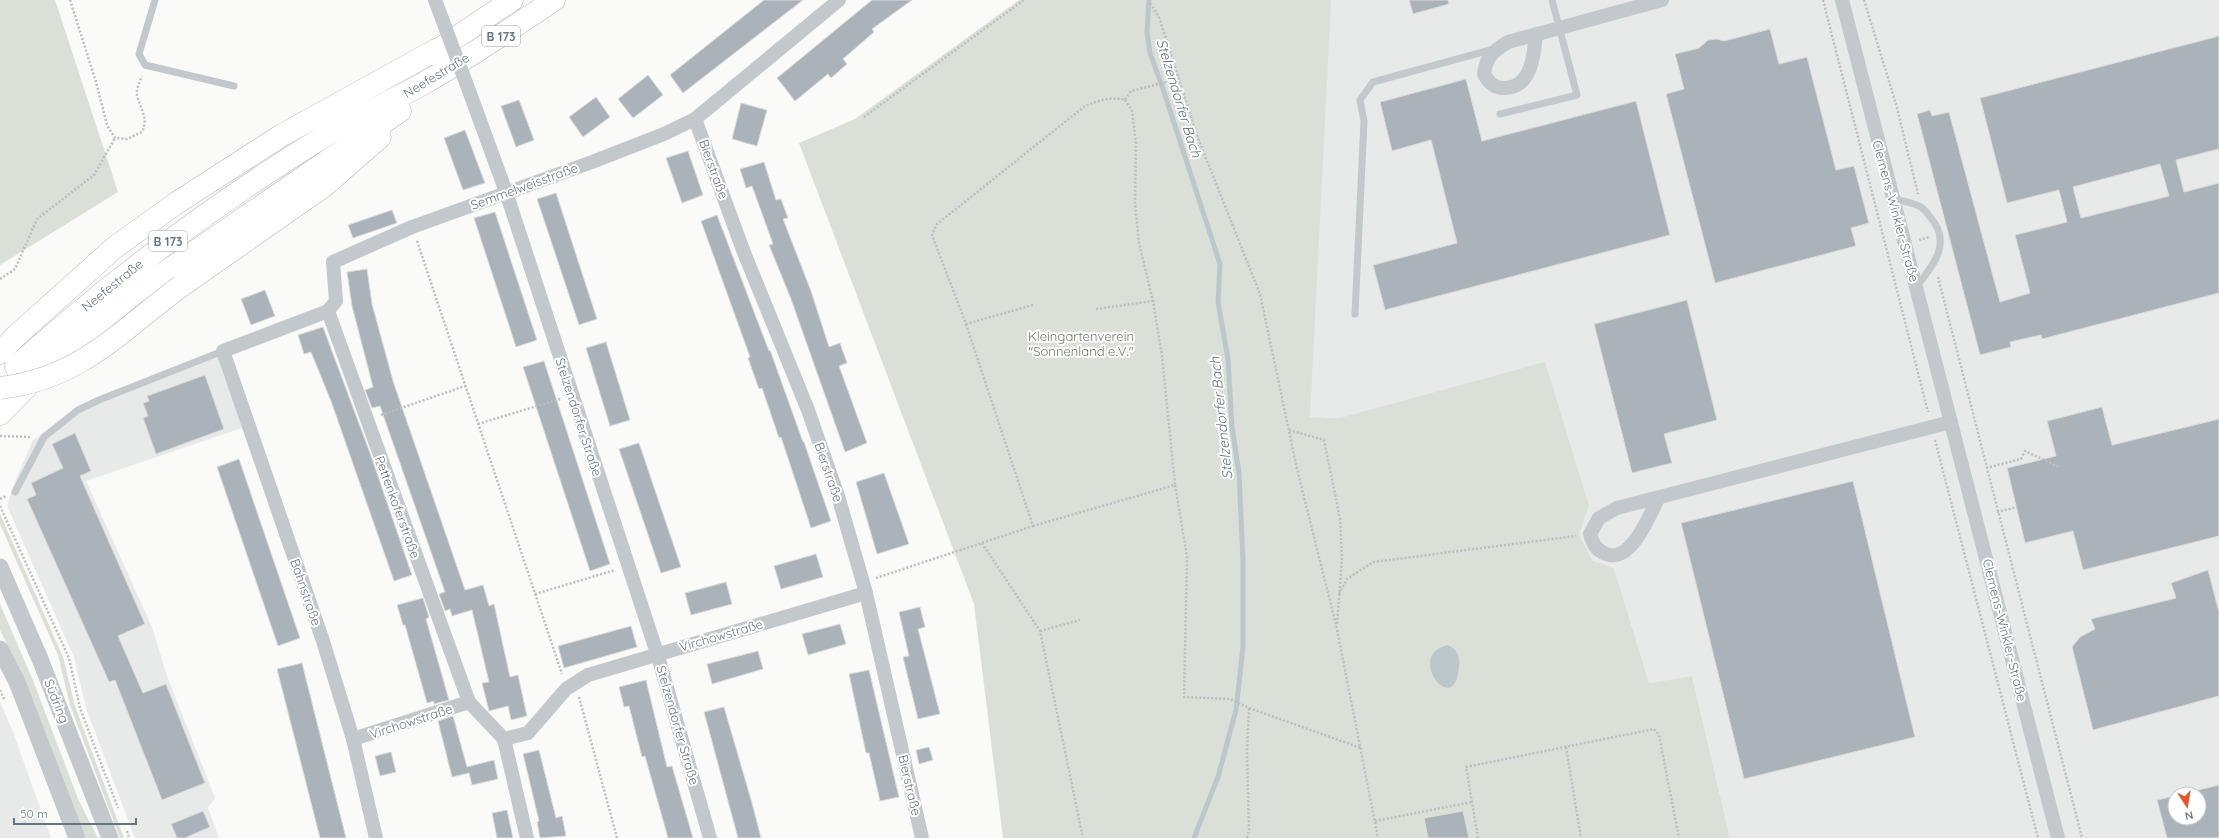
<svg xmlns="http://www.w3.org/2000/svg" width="2219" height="838" viewBox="0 0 2219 838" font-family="Quicksand,sans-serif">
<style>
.built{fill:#e8e9e9;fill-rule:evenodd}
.green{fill:#dadfd7}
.water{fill:#bbc7cb}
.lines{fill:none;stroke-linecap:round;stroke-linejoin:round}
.stream{stroke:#bbc7cb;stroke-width:5}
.building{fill:#aab3b9;stroke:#dcdcda;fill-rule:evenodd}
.trunk-casing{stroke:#b4b9bd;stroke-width:23}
.path{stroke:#bbbfc2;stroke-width:2.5;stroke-dasharray:2 2;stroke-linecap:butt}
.service{stroke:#c3c8cc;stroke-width:7}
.minor{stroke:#c3c8cc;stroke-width:14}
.tertiary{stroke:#c3c8cc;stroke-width:17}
.trunk{stroke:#fff;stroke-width:22}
.trunk-bridge-casing{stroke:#b4b9bd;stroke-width:23;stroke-linecap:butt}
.minor-bridge{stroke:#c3c8cc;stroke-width:14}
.trunk-bridge{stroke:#fff;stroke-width:22}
.labels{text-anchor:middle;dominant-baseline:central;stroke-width:4;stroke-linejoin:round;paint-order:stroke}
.shield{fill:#fff;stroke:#939fa8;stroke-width:1}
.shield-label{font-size:12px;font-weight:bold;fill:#657683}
.street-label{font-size:13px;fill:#657683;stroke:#fff}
.park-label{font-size:13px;fill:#687a64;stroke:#fff}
.water-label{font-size:14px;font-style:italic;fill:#60757c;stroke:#fff}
</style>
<rect width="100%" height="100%" fill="#fafaf8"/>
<!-- built -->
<g class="built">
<path d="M1326 0H2219V838H1730L1692 676 1649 683 1614 568 1593 561 1579 535 1589 506 1340 418 1309 417 1321 79ZM2175 794H2199V818H2175Z"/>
<polygon points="223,351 248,426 86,481 152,627 167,676 215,798 208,808 219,838 135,838 86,708 74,657 7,506 15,481 33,440 78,410"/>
<polygon points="0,702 13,732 51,838 0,838"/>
</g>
<!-- green -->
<g class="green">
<polygon points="0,0 55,0 118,192 0,265"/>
<polygon points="1019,0 1331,0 1310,417 1340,418 1545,362 1589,506 1579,535 1593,561 1614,568 1649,683 1692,676 1730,838 1003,838 974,604 799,143 855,119"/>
<polygon points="0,514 63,657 75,706 124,838 120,838 70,705 58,655 0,524"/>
<polygon points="0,604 32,678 79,801 98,838 86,838 25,680 0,630"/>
</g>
<!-- water -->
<path class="water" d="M1448 645C1457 650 1460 655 1459 665 1457 722 1403 655 1448 645Z"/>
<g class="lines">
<!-- stream -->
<polyline class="stream" points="1149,0 1147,32 1150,53 1163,89 1220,264 1218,302 1228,359 1232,427 1239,473 1243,560 1243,647 1236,710 1218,777 1194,838"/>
</g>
<!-- building -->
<g class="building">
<polygon points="764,0 803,0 683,93 670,75"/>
<polygon points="872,0 912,0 872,29 874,32 843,59 847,64 831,78 828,74 795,101 777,78"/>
<polygon points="1409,0 1448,0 1449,4 1413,14"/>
<polygon points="1770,29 1779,64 1807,57 1836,170 1854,166 1869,223 1851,228 1856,246 1715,283 1666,94 1684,89 1675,54 1699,48 1708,40 1717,39 1724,41"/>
<path d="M2219 36V149L2176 160 2184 192 2219 183V293L2042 339 2041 335 2010 342 2011 347 1980 355 1917 114 1930 110 1932 116 1949 112 2000 302 2030 293 2015 235 2067 222 2059 190 2007 203 1980 98ZM2160 164 2169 196 2081 218 2073 187Z"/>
<polygon points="648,75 663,95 633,118 618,99"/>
<polygon points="1466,79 1482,141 1636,101 1670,235 1385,310 1373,265 1457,243 1431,140 1392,151 1380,102"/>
<polygon points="596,97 610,117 583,137 569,117"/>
<polygon points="519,100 534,140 516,147 501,106"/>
<polygon points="741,103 767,110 757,146 732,139"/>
<polygon points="465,130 485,183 463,190 444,138"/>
<polygon points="688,151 703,195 682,203 666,158"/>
<polygon points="764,162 776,200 781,199 788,218 783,219 811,291 829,347 840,343 847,363 839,366 867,443 845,452 791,299 769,245 773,244 752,186 746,188 740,169"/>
<polygon points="556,193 597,319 579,325 537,199"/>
<polygon points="392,210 397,223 353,238 348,225"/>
<polygon points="495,212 537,340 516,347 474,218"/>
<polygon points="717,215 769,351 770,350 803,442 804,442 831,521 811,528 781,437 779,438 762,388 759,389 748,358 750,357 701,221"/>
<polygon points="367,269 372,304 393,381 465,590 483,585 489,606 494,604 510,677 518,675 527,716 511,720 508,706 489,711 482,683 489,682 472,610 452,616 450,609 445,611 439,594 445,592 380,406 372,408 365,390 373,387 352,306 347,272"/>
<polygon points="265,290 275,316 251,325 241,299"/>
<polygon points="1687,300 1717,420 1664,434 1672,463 1632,473 1594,324"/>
<polygon points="323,327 370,453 412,575 394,581 331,401 311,352 304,354 298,335"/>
<polygon points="606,342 630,420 610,426 586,348"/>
<polygon points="544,361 610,564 590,571 523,367"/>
<polygon points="205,375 224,429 156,454 143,418 148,416 143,403 149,401 147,396"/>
<polygon points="2102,407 2112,445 2219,419 2219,536 2083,570 2073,531 2025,543 2007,468 2056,456 2047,421"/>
<polygon points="75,433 91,471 80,476 145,624 118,636 143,693 166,684 205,783 162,800 115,680 109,682 27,499 36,495 31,483 63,468 52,444"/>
<polygon points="639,443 681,567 661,573 619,449"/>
<polygon points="239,459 300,638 278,646 217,467"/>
<polygon points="884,473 909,544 877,554 856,482"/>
<polygon points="1853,481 1915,737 1744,779 1681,523"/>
<polygon points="816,554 823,577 781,589 774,566"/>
<polygon points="2208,570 2219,612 2219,696 2093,730 2072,647 2080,637 2095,629 2091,619 2176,598 2171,583"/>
<polygon points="726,582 732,604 691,615 685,593"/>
<polygon points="423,598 429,617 426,619 449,700 434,704 434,701 427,703 405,625 403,625 397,605"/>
<polygon points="920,607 925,627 918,629 940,714 918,719 903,657 909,656 899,612"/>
<polygon points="840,624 846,644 808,655 802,634"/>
<polygon points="631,626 637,647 564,668 558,646"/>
<polygon points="758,651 763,669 712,684 707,664"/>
<polygon points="302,663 346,838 320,838 277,669"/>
<polygon points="869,670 899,797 880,801 869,753 866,753 849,674"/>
<polygon points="646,680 667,767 672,766 693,838 668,838 645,756 642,757 629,706 624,707 619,687"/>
<polygon points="724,707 752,803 761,838 738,838 704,712"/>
<polygon points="453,716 467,767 494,760 498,779 472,785 469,773 452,777 438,721"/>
<polygon points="929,747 933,760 919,764 916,750"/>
<polygon points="539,750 556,818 562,816 566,836 540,838 537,822 539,821 523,754"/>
<polygon points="391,752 396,772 380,776 375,756"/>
<polygon points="2219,785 2219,838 2167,838 2157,800 2175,796 2175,818 2199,818 2199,794 2182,794"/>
<polygon points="507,810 513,838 497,838 492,813"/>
<polygon points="203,811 210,827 185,838 177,838 171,824"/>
<polygon points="1463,811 1469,838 1428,838 1424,818"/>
</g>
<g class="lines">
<defs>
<g id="trunk">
<polyline points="432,54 512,0"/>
<polyline points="181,286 324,186 380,137"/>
<polyline points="0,353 17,335 114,248 175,204 282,135 436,50"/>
<path d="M16 367C113 279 219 201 331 132 359 115 392 101 421 85 467 59 511 29 554 0"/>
<polyline points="0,414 51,362 132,295 400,111"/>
</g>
</defs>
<!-- trunk casing -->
<use href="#trunk" class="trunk-casing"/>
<!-- path -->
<g class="path">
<path d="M70 0 96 82 107 125 115 138 127 139 142 132C149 117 140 109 137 95 136 89 140 81 142 76"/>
<polyline points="1148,0 1159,17 1198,138 1260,294 1297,469 1337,629 1378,838"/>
<polyline points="1823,0 1928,412"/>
<polyline points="1864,0 1896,104 1918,194"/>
<polyline points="1125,100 1132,111 1136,143 1135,203 1139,243 1153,301 1162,356 1175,485"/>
<polyline points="864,117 1024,0"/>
<polyline points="1919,240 1929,237"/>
<polyline points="417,241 562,674"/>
<polyline points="1938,277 2082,838"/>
<polyline points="0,279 15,269 37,219 94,175 115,138"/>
<path d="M1033 305 966 324 932 235 937 224 1085 106C1098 101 1110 96 1125 100L1131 91 1179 79"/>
<polyline points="1096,309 1153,301"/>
<polyline points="381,415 465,386"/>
<polyline points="478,424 560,399"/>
<polyline points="1289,430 1324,440 1340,519 1342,557 1337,625"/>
<polyline points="0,436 32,437"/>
<polyline points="1935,440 2038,838"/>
<polyline points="1986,468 2021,459 2025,451 2059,467"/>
<polyline points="0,499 6,496"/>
<polyline points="0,506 69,658 80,708 118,808"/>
<polyline points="1997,512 2017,507"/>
<polyline points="1033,526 1175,485 1187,557 1184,697 1230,699 1249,708 1361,748"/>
<polyline points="982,543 1040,631 1083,838"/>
<polyline points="876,578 1033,526 966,324"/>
<polyline points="535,594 615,570"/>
<polyline points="1339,594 1347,579 1373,562 1576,536"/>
<polyline points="1040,631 1080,620"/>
<polyline points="0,690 4,699"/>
<polyline points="579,697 617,838"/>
<polyline points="1566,747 1581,838"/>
<polyline points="1375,821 1472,802"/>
<polyline points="127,831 129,838"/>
<polyline points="1247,838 1249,830 1247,753 1249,708"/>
<polyline points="1478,838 1466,767 1654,729 1659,735 1679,838"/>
</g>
<!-- service -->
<g class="service">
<polyline points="155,0 139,54 145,65 234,86"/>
<polyline points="1500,114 1577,95 1552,0"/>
<path d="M1893 198C1901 201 1911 202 1919 206 1924 208 1927 213 1930 217 1953 242 1933 266 1916 287"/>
<polyline points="1355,314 1364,121 1360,100 1373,82 1494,49"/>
<polyline points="15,492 44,437 78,410 99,400 223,351"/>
</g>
<!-- minor -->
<g class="minor">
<polyline points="1842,0 2058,838"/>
<path d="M1536 34C1534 55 1532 86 1506 88 1495 89 1489 83 1484 74 1486 57 1493 51 1508 42L1662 0"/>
<polyline points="471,96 506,192 657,653 710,838"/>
<polyline points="695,119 743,250 808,410 838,496 866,593 922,838"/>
<polyline points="328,311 469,702 504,739 527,838"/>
<path d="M1658 499C1649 516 1631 564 1606 554 1596 550 1593 544 1590 534L1599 518 1617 508 1951 422"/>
<polyline points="353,739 469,702"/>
<polyline points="504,739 528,733 566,689 588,675 866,593"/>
<polyline points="376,838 353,739 323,641 223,351 328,311 336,301 333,262 412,227 592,162 664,134 695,119 839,0"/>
</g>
<!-- tertiary -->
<g class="tertiary">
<polyline points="0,567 40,659 110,838"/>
<polyline points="0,649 17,682 77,838"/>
</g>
<!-- trunk -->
<use href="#trunk" class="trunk"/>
<defs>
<path id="trunk-bridge" d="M0 388C80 379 120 331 181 286"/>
</defs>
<!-- trunk-bridge casing -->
<use href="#trunk-bridge" class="trunk-bridge-casing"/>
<!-- minor-bridge -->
<polyline class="minor-bridge" points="435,0 471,96"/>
<!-- trunk-bridge -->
<use href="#trunk-bridge" class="trunk-bridge"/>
</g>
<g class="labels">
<!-- shield labels -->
<g class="shield">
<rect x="482" y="26" width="38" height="20" rx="3"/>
<rect x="149" y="231" width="38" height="20" rx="3"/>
</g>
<g class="shield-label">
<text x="501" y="36">B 173</text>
<text x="168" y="241">B 173</text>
</g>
<!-- street labels -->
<g class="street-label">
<text transform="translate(436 75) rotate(-31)">Neefestraße</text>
<text transform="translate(714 169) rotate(70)">Bierstraße</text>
<text transform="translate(524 186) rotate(-20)">Semmelweisstraße</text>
<text transform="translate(1896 211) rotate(75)">Clemens-Winkler-Straße</text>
<text transform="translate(112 285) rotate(-39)">Neefestraße</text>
<text transform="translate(579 417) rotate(72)">Stelzendorfer Straße</text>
<text transform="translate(829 472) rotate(71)">Bierstraße</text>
<text transform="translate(398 507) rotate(70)">Pettenkoferstraße</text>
<text transform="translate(306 592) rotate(71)">Bahnstraße</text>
<text transform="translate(2005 630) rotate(76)">Clemens-Winkler-Straße</text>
<text transform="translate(721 635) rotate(-16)">Virchowstraße</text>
<text transform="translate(57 701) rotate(69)">Südring</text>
<text transform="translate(411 721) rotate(-18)">Virchowstraße</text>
<text transform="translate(678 725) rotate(74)">Stelzendorfer Straße</text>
<text transform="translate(910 785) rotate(77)">Bierstraße</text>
</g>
<!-- park labels -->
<g class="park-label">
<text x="1081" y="336">Kleingartenverein<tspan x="1081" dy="15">"Sonnenland e.V."</tspan></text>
</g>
<!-- water labels -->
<g class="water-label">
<text transform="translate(1179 98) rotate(73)">Stelzendorfer Bach</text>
<text transform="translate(1221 418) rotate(-96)">Stelzendorfer Bach</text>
</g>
</g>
<!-- north arrow -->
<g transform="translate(2187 806) rotate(168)"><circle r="19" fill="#ffffff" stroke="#c1c8cd"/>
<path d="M0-3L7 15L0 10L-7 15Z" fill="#e4572e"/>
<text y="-6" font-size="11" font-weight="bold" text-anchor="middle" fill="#657683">N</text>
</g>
<!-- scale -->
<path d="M14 818v6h122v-6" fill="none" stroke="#657683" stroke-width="2"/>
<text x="20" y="818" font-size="12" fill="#657683" stroke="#ffffff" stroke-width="3" paint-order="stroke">50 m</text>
</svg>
